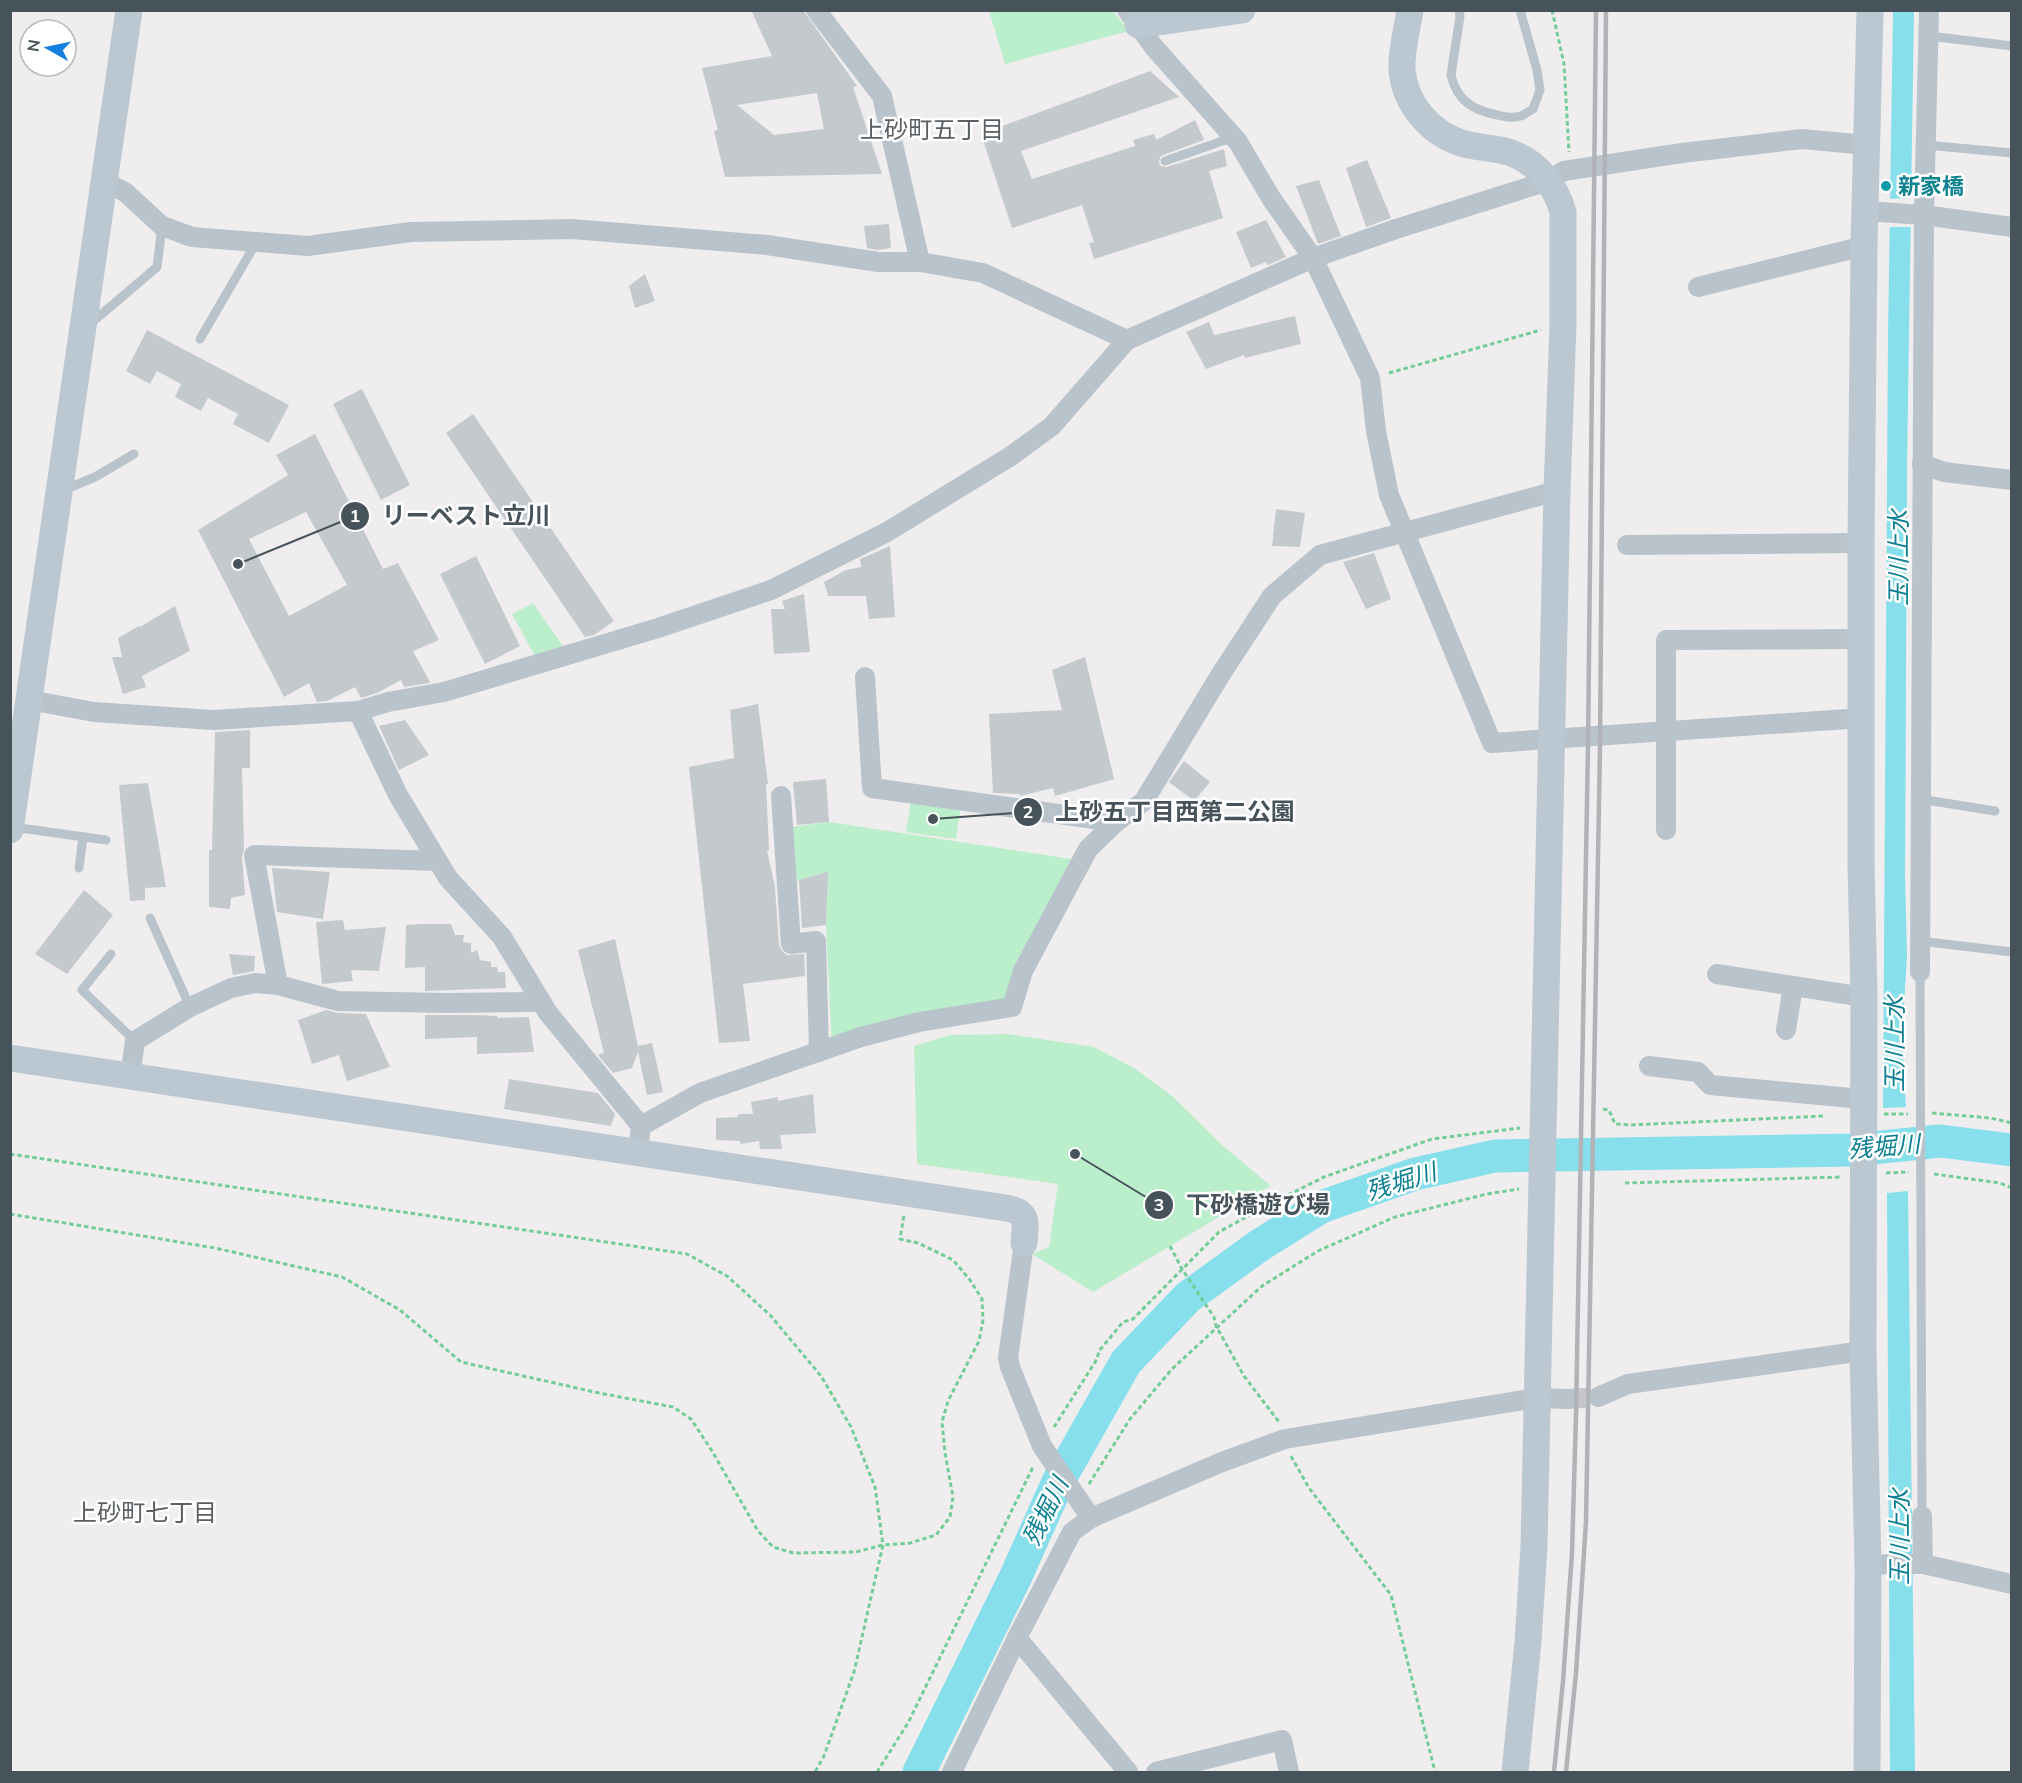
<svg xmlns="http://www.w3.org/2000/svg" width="2022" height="1783" viewBox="0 0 2022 1783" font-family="Mulish,'Noto Sans JP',sans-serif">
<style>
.green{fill:#bbefcb}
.water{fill:#87dfec}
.pier{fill:#f0edee}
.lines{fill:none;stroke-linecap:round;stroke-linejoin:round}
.river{stroke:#87dfec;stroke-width:33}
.building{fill:#c4c9cd;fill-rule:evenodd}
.street-tunnel{stroke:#c6c6c9;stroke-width:20;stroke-dasharray:20 10;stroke-linecap:butt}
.path{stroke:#73cd99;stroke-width:3;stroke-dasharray:4.5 3;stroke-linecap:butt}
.lane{stroke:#b9c3cb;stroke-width:9}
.street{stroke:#b9c3cb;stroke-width:20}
.secondary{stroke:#bbc8d2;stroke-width:27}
.rail{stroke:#b0b4b8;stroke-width:4.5}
.culture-dot{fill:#0f9aa8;stroke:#fff;stroke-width:2}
.labels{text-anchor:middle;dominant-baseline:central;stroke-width:5;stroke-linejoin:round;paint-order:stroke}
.culture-label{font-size:22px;font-weight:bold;fill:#0d838f;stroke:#fff;text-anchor:start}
.neighbourhood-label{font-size:24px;fill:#5a5f63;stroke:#fff}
.water-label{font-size:24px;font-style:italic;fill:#0c8092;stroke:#fff}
.leader{fill:none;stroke:#46535b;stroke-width:2}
.callout-dot{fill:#46535b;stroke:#fff;stroke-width:2}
.mark-label{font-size:18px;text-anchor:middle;font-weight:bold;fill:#fff}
.callout-label{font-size:24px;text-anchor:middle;font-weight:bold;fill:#46535b;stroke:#fff;stroke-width:5;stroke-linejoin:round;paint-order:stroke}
</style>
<rect width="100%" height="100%" fill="#f0edee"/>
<!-- green -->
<g class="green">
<polygon points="989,11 1113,11 1129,31 1005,64"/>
<polygon points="533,603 565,649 536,658 512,614"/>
<polygon points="911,800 961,807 956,839 906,832"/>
<polygon points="829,822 1078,860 1010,1002 832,1047 826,925 828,873 797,881 792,827"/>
<polygon points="1008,1034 1094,1047 1134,1068 1171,1095 1221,1144 1271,1186 1093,1292 1032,1254 1049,1247 1058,1184 917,1164 914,1046 950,1035"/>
</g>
<!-- water -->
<g class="water">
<polygon points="1914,10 1907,466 1905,877 1907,955 1902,1040 1906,1107 1883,1108 1888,334 1893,11"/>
<polygon points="1908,1191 1915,1772 1890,1772 1887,1193"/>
</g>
<!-- pier -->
<polygon class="pier" points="1913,198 1913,227 1887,227 1887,199"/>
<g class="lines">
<!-- river -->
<polyline class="river" points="919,1772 1016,1576 1058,1482 1126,1362 1188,1297 1260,1245 1321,1207 1415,1174 1495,1156 1853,1150 1940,1141 2012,1150"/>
</g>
<!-- building -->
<g class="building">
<path d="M751 10H803L857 86 853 87 882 174 725 177 714 131 718 130 702 68 772 56ZM817 93 824 129 774 135 737 105Z"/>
<polygon points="1150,71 1179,97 1021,151 1032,179 1135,146 1133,140 1154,134 1156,140 1195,120 1204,140 1163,155 1160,157 1159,163 1161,166 1167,167 1224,149 1227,166 1209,171 1223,218 1094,259 1089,243 1094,242 1082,205 1012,228 981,134"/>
<polygon points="1367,160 1391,218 1366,227 1346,168"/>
<polygon points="1319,180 1341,236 1318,244 1296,186"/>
<polygon points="1266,220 1286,257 1268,265 1266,262 1251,268 1236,232"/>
<polygon points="889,224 891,248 877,250 867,248 864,226"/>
<polygon points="645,274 655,301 635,308 629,286"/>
<polygon points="1295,316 1301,344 1245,358 1244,355 1206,369 1186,332 1209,322 1214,335"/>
<polygon points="147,330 289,405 269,443 233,424 238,414 208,398 201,411 175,397 181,384 157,371 150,384 126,371"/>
<polygon points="362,389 410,485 381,500 333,404"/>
<polygon points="473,414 614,621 594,635 585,637 446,433"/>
<path d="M315 434 383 569 398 563 439 640 413 651 430 682 429 683 404 687 401 680 377 693 361 698 355 687 327 701 317 702 309 683 284 697 198 530 288 475 276 455ZM306 512 347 585 289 616 249 539Z"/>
<polygon points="1276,509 1305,513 1300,547 1272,546"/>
<polygon points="890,546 895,617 869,619 866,596 828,596 824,582 846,570 861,567 860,559"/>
<polygon points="1374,553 1391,599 1366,609 1343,562"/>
<polygon points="476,556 520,646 485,664 440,574"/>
<polygon points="804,594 810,652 774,654 771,609 785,609 782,601"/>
<polygon points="175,606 190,651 142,676 146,687 123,694 112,657 122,657 118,638 139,626 140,627"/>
<polygon points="1085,657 1114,779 1055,796 1053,788 1020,796 1020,794 993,793 989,714 1062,710 1052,670"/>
<polygon points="758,704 768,784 766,784 769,850 767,851 775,887 779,945 782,951 787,955 804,954 805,976 743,984 750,1041 719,1043 689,767 734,758 730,710"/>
<polygon points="405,720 429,755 399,770 379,726"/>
<polygon points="250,730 250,768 242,768 244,849 242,857 245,895 231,898 230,909 209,907 209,850 212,850 215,732"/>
<polygon points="1184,761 1210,782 1194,801 1169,782"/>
<polygon points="826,779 829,822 797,825 793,782"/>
<polygon points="148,783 166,887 145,888 145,900 130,901 119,785"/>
<polygon points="272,868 330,872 323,919 277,912"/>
<polygon points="828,872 826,925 802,928 799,880"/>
<polygon points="84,890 113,915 67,974 35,954"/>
<polygon points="343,920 345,930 386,927 379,971 351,970 353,981 322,984 316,922"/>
<polygon points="421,924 451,924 455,935 464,935 463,942 471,943 471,953 477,950 480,960 491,962 491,967 497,967 498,972 505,972 506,988 425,991 425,967 405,968 406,925"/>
<polygon points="615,939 638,1046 652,1043 663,1092 647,1095 638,1052 632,1068 613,1073 598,1055 604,1053 578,950"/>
<polygon points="229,954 255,956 254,971 233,975"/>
<polygon points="326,1010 338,1013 366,1014 390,1067 347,1081 339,1055 312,1064 298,1020"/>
<polygon points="425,1015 474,1015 497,1016 498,1018 529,1017 534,1052 477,1054 477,1037 425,1039"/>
<polygon points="509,1079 598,1093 615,1114 611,1126 504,1109"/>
<polygon points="813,1094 816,1133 780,1135 782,1149 760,1149 759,1141 740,1144 740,1141 716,1140 716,1118 738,1117 738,1114 753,1114 751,1102 778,1097 778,1101"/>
</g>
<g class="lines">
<!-- street-tunnel -->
<polyline class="street-tunnel" points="1569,1399 1598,1397"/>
<!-- path -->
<g class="path">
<polyline points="1552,10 1564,64 1569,152"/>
<polyline points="10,14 11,10"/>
<polyline points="1389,373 1541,330"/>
<polyline points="1603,1109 1609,1110 1615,1124 1630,1125 1824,1116"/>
<polyline points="1932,1113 1990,1118 2012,1123"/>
<polyline points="1884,1114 1908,1114"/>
<polyline points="10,1154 687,1254 727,1276 770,1315 821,1376 851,1427 875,1487 883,1545 880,1558 854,1672 824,1756 815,1772"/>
<polyline points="1886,1173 1909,1172"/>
<polyline points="1934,1174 2000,1183 2012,1188"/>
<polyline points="1625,1183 1841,1177"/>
<polyline points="10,1214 215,1248 342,1277 400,1310 461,1362 599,1393 673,1407 691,1419 712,1451 758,1531 773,1547 793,1553 856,1552 883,1545 910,1543 936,1535 950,1517 953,1497 945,1453 942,1422 948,1401 979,1341 983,1320 982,1299 970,1280 953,1260 918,1243 900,1239 904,1215"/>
<polyline points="1170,1246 1182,1269 1214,1317 1216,1326 1244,1376 1279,1422"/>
<polyline points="1054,1427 1097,1359 1099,1351 1123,1322 1133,1319 1219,1232 1266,1206 1324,1177 1432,1139 1520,1128"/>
<polyline points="1291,1456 1309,1488 1391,1595 1435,1772"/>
<polyline points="1089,1484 1130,1419 1172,1369 1262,1286 1318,1251 1395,1217 1487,1194 1519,1189"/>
<polyline points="877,1772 908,1723 1033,1467"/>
</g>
<!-- lane -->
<g class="lane">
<path d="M1459 10 1460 16 1451 75C1457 101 1473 110 1497 115 1504 117 1514 118 1521 116 1525 114 1529 111 1533 109L1540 90 1537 70 1520 10"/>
<polyline points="1929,36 2012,46"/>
<polyline points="1926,145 2012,153"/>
<polyline points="1165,161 1234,137"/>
<polyline points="90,324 157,267 162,226"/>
<polyline points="200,339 256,243"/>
<polyline points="64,490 95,477 134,454"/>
<polyline points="1920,799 1995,811"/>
<polyline points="13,827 106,840"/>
<polyline points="79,868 83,837"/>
<polyline points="150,918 190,1007"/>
<polyline points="1920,941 2012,952"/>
<polyline points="111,954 82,990 135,1041"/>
<polyline points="1920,972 1922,1516"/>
</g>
<!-- street -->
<g class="street">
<polyline points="816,10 882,96 920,262"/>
<polyline points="1127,10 1153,46 1238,142 1271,198 1313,258 1370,378 1376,431 1389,495 1492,743 1862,718"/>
<polyline points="104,181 125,192 162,226 192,237 308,246 411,232 572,229 767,245 878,262 920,262 983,273 1127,340"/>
<polyline points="1865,211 1924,215 2012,227"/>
<polyline points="1698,287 1864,246"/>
<polyline points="1922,464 1944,472 2012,480"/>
<polyline points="1627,545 1861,543"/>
<polyline points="865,677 872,788 1116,822"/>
<polyline points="29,700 94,712 214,720 358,711 388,702 444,692 658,628 771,590 887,532 1011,456 1052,426 1127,340 1313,258 1396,229 1548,181 1564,171 1682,153 1802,139 1867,145"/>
<polyline points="358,711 398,795 448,878 502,937 548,1013 641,1126"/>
<polyline points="781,796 791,944 816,941 819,1052"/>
<polyline points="1666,830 1666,640 1861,639"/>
<polyline points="1920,972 1924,215 1929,10"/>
<polyline points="1717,974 1864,997"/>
<polyline points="278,985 254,855 438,861"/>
<polyline points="1786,1030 1793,986"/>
<polyline points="1649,1066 1698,1072 1710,1085 1863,1099"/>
<polyline points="130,1077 135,1041 190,1007 231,988 255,983 278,985 338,1001 446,1003 541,1002"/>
<polyline points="638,1152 641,1126 700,1093 861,1037 919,1022 1012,1007 1023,971 1088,849 1116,822 1144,801 1221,674 1272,596 1320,555 1557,491"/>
<polyline points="1024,1243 1008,1358 1010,1367 1042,1446 1091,1518"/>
<polyline points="1598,1397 1628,1384 1863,1351"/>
<polyline points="1922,1516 1923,1564"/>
<polyline points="1868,1567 1886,1564 1923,1564 2012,1584"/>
<polyline points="1017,1638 1128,1772"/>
<polyline points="952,1772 1017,1638 1072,1532 1091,1518 1222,1462 1285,1439 1536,1398 1569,1399"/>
<polyline points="1156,1772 1282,1740 1289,1772"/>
</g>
<!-- secondary -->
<g class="secondary">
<path d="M1410 10C1407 30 1401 51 1402 70 1405 105 1431 134 1464 144 1477 147 1491 148 1505 151 1534 159 1555 183 1563 212V324L1557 491 1534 1546 1528 1642 1515 1772"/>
<polyline points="1138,25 1242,10"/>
<polyline points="10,830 129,10"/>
<path d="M10 1058 1006 1208C1030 1212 1025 1223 1024 1243"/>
<polyline points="1867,1772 1868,1567 1863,1351 1864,997 1861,862 1861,543 1864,246 1870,10"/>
</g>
<!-- rail -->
<g class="rail">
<polyline points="1554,1772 1563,1681 1572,1553 1576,1415 1588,746 1596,10"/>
<polyline points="1566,1772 1576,1673 1586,1522 1600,747 1606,10"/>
</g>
</g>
<!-- markers -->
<circle class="culture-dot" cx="1886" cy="186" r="6"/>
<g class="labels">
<!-- culture labels -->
<g class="culture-label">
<text x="1898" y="186">新家橋</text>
</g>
<!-- neighbourhood labels -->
<g class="neighbourhood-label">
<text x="932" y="129">上砂町五丁目</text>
<text x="145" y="1512">上砂町七丁目</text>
</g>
<!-- water labels -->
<g class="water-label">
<text transform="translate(1898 558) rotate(-90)">玉川上水</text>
<text transform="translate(1894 1044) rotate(-90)">玉川上水</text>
<text transform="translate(1884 1146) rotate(-5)">残堀川</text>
<text transform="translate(1401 1181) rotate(-17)">残堀川</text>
<text transform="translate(1045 1511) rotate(-64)">残堀川</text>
<text transform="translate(1899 1537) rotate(-90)">玉川上水</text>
</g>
</g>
<!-- callouts -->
<path class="leader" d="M238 564L355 516M933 819L1028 812M1075 1154L1159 1205"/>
<g class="callout-dot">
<circle cx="238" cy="564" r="6"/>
<circle cx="933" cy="819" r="6"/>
<circle cx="1075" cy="1154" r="6"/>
<circle cx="355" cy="516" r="15"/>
<circle cx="1028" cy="812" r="15"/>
<circle cx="1159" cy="1205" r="15"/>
</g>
<g class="mark-label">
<text x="355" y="522">1</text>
<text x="1028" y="818">2</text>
<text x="1159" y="1211">3</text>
</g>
<g class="callout-label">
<text x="466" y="524">リーベスト立川</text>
<text x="1175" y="820">上砂五丁目西第二公園</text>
<text x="1258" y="1213">下砂橋遊び場</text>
</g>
<!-- border -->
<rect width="2022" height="1783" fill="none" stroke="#46535b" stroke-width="24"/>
<!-- north arrow -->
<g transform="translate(48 48) rotate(279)"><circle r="28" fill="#ffffff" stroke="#b5babd" stroke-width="1.5"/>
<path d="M0-4.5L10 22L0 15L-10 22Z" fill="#177fe0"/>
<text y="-9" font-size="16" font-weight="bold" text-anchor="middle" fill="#46535b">N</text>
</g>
</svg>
